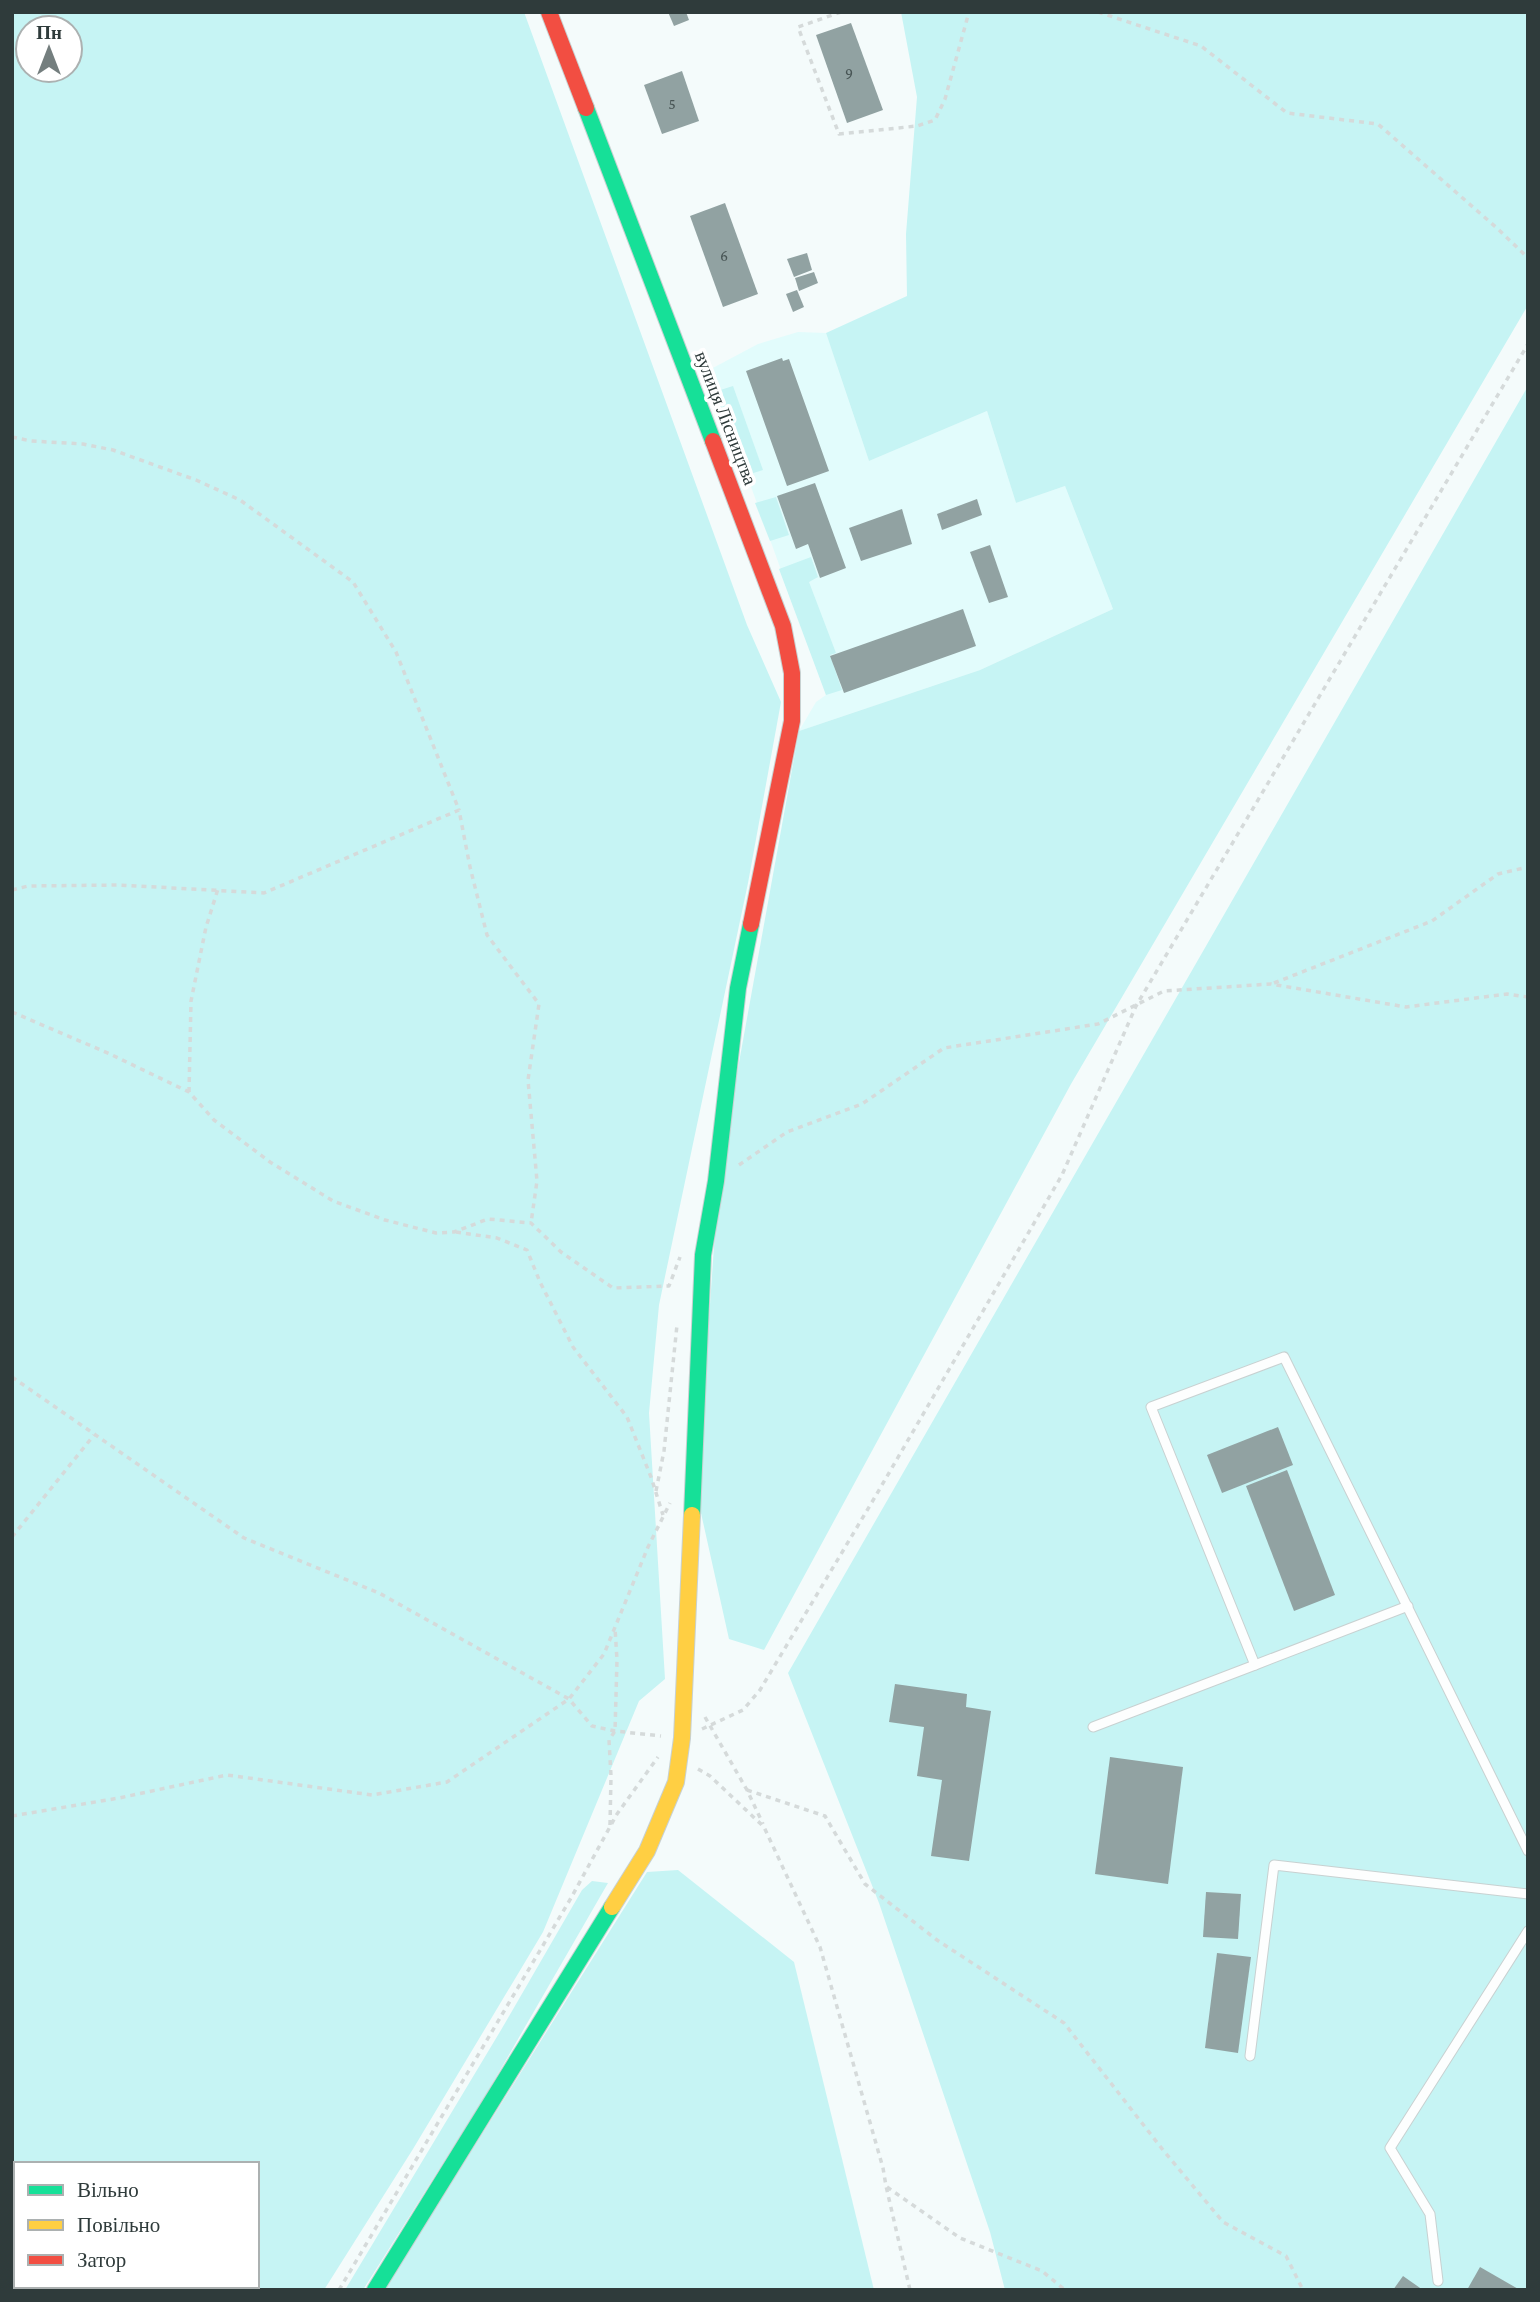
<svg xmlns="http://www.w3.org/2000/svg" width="1540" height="2302" viewBox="0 0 1540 2302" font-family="'Crimson Pro',serif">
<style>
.built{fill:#e2fcfc}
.green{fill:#c6f4f4;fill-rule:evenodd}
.building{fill:#91a2a2}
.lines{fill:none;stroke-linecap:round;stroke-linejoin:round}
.lane-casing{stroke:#c8d1d1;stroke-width:11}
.fast-casing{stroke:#c8d1d1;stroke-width:18}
.slow-casing{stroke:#c8d1d1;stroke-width:18}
.jam-casing{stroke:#c8d1d1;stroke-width:18}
.path{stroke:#d5dada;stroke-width:3.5;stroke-dasharray:5 5;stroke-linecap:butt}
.lane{stroke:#fdfefe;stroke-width:9}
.fast{stroke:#16e098;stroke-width:16}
.slow{stroke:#ffcf43;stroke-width:16}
.jam{stroke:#f24e42;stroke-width:16}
.labels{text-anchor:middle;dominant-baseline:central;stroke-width:7;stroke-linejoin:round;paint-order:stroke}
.number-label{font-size:16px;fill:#485555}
.street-label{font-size:19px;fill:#2f3b3b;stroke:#fff}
</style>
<rect width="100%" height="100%" fill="#f4fbfb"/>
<!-- built -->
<polygon class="built" points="798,332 826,333 869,461 987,411 1016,503 1065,486 1113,609 980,670 799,731 816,702 826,695 709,370 758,344"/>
<!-- green -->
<g class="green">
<path d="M12 12H524L747 625 781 702 748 883 659 1305 649 1413 665 1679 639 1701 543 1932 413 2149 324 2290H12ZM28 28H70V70H28ZM16 2164H257V2286H16Z"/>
<polygon points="901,12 1528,12 1528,305 1071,1084 764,1650 729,1639 697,1495 719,1173 799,731 980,670 1113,609 1065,486 1016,503 987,411 869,461 826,333 907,296 906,234 917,97"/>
<polygon points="733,386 763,470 744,476 714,392"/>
<polygon points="1528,386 1528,2290 1005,2290 990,2232 879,1903 788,1673"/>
<polygon points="776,497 789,535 770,541 755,503"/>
<polygon points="811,557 818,577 809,582 836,653 830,655 842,690 826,695 779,569"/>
<polygon points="678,1870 794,1962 874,2290 384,2290 647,1872"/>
<polygon points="592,1881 608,1883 484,2098 363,2290 345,2290 501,2030 582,1890"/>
</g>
<!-- building -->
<g class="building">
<polygon points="668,12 686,12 689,20 674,26"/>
<polygon points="851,23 883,110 847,123 816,35"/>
<polygon points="682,71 699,121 662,134 644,85"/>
<polygon points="725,203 758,294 723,307 690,216"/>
<polygon points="807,253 812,270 794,277 787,259"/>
<polygon points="814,272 818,283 799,291 795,278"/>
<polygon points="797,290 804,307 793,312 786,294"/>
<polygon points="782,358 783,361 789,359 829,471 787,486 746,371"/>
<polygon points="815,483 846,568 820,578 808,544 796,549 777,496"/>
<polygon points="977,499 982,515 942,530 937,514"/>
<polygon points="902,509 912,544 861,561 849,528"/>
<polygon points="990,545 1008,597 989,603 970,552"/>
<polygon points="963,609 976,646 844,693 830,656"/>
<polygon points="1278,1427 1293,1465 1222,1493 1207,1455"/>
<polygon points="1287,1470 1335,1595 1294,1611 1246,1486"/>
<polygon points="895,1684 967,1694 966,1707 991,1711 969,1861 931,1856 942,1780 917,1776 924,1727 889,1722"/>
<polygon points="1110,1757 1183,1767 1168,1884 1095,1874"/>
<polygon points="1206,1892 1241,1894 1238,1939 1203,1937"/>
<polygon points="1217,1953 1251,1957 1238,2053 1205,2048"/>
<polygon points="1480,2267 1520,2290 1467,2290"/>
<polygon points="1403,2276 1423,2290 1393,2290"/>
</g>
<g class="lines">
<defs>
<g id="lane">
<polyline points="1255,1665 1408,1606"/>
<polyline points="1093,1727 1255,1665 1151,1407 1284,1357 1528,1851"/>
<polyline points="1250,2056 1274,1865 1528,1894"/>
<polyline points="1438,2281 1430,2214 1390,2148 1528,1931"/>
</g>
<g id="fast">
<polyline points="586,108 713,441"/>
<polyline points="692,1515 703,1255 716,1181 738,988 751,924"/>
<polyline points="375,2290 612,1907"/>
</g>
<polyline id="slow" points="612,1907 647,1851 676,1782 682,1738 692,1515"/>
<g id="jam">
<polyline points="549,12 586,108"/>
<polyline points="713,441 783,626 792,673 792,721 751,924"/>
</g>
</defs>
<!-- lane casing -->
<use href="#lane" class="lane-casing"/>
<!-- fast casing -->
<use href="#fast" class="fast-casing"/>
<!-- slow casing -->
<use href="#slow" class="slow-casing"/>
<!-- jam casing -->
<use href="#jam" class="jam-casing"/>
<!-- path -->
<g class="path">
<polyline points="841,12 798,27 839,134 917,126 935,120 945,99 969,12"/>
<polyline points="1098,12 1201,46 1287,113 1378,124 1498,229 1528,258"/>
<polyline points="12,437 31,441 83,444 113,450 196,480 240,500 353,582 396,652 459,810"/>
<polyline points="12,890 28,886 119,885 264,893 459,810 470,867 487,935 539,1004 528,1080 537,1181 531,1223"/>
<polyline points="1274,983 1432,921 1498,874 1528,867"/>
<polyline points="12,1012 110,1054 189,1092 214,1120 270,1162 333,1201 385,1220 436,1233 454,1232 488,1219 531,1223 561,1252 613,1288 669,1286 680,1257"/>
<polyline points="189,1092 191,1001 206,927 218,889"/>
<polyline points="739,1165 787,1132 862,1104 944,1048 1098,1024 1164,991 1271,984 1406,1007 1507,994 1528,997"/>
<polyline points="456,1232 497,1238 527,1250 540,1282 573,1347 627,1417 651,1477 663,1515"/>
<polyline points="12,1377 244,1538 379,1593 569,1699 592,1726 615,1731 661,1736"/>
<polyline points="656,1491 664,1451 677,1325"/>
<polyline points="12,1537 94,1435"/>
<polyline points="705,1717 747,1790 763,1824"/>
<polyline points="702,1729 743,1710 760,1690 875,1497 1062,1175 1136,1006 1528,344"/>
<polyline points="698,1769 710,1776 764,1827 820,1947 883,2168 886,2186 910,2290"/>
<polyline points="747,1790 825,1816 865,1884 937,1940 1064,2023 1163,2150 1223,2222 1286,2256 1303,2290"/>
<polyline points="12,1816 119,1798 227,1775 372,1795 447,1782 569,1699 604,1654 648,1547 670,1503"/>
<polyline points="610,1825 611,1776 609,1740 615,1731 617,1660 615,1628"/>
<polyline points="887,2187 960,2238 1042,2271 1065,2290"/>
<polyline points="12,2240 16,2242"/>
<polyline points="94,2286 99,2290"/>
<polyline points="339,2290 571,1898 617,1814 658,1757"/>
</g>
<!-- lane -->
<use href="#lane" class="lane"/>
<!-- fast -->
<use href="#fast" class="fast"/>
<!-- slow -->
<use href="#slow" class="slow"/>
<!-- jam -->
<use href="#jam" class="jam"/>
</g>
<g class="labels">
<!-- number labels -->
<g class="number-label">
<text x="849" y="72">9</text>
<text x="672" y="103">5</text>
<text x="724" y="255">6</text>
</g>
<!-- street labels -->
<g class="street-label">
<text transform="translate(726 418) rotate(69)">вулиця Лісництва</text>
</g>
</g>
<!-- border -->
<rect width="1540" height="2302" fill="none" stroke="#2f3b3b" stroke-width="28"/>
<!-- legend -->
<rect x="14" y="2162" width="245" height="126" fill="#ffffff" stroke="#acb1b1" stroke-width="2"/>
<rect x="28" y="2185" width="35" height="10" fill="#16e098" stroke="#acb1b1" stroke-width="2"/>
<text x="77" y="2197" font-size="21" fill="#2f3b3b">Вільно</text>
<rect x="28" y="2220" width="35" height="10" fill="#ffcf43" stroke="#acb1b1" stroke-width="2"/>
<text x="77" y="2232" font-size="21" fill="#2f3b3b">Повільно</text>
<rect x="28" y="2255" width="35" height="10" fill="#f24e42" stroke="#acb1b1" stroke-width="2"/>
<text x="77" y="2267" font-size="21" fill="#2f3b3b">Затор</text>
<!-- north arrow -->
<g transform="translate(49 49)"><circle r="33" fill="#ffffff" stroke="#acb1b1" stroke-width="2"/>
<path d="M0-5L12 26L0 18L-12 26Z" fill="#747e7e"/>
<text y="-10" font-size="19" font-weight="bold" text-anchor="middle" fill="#2f3b3b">Пн</text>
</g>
</svg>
